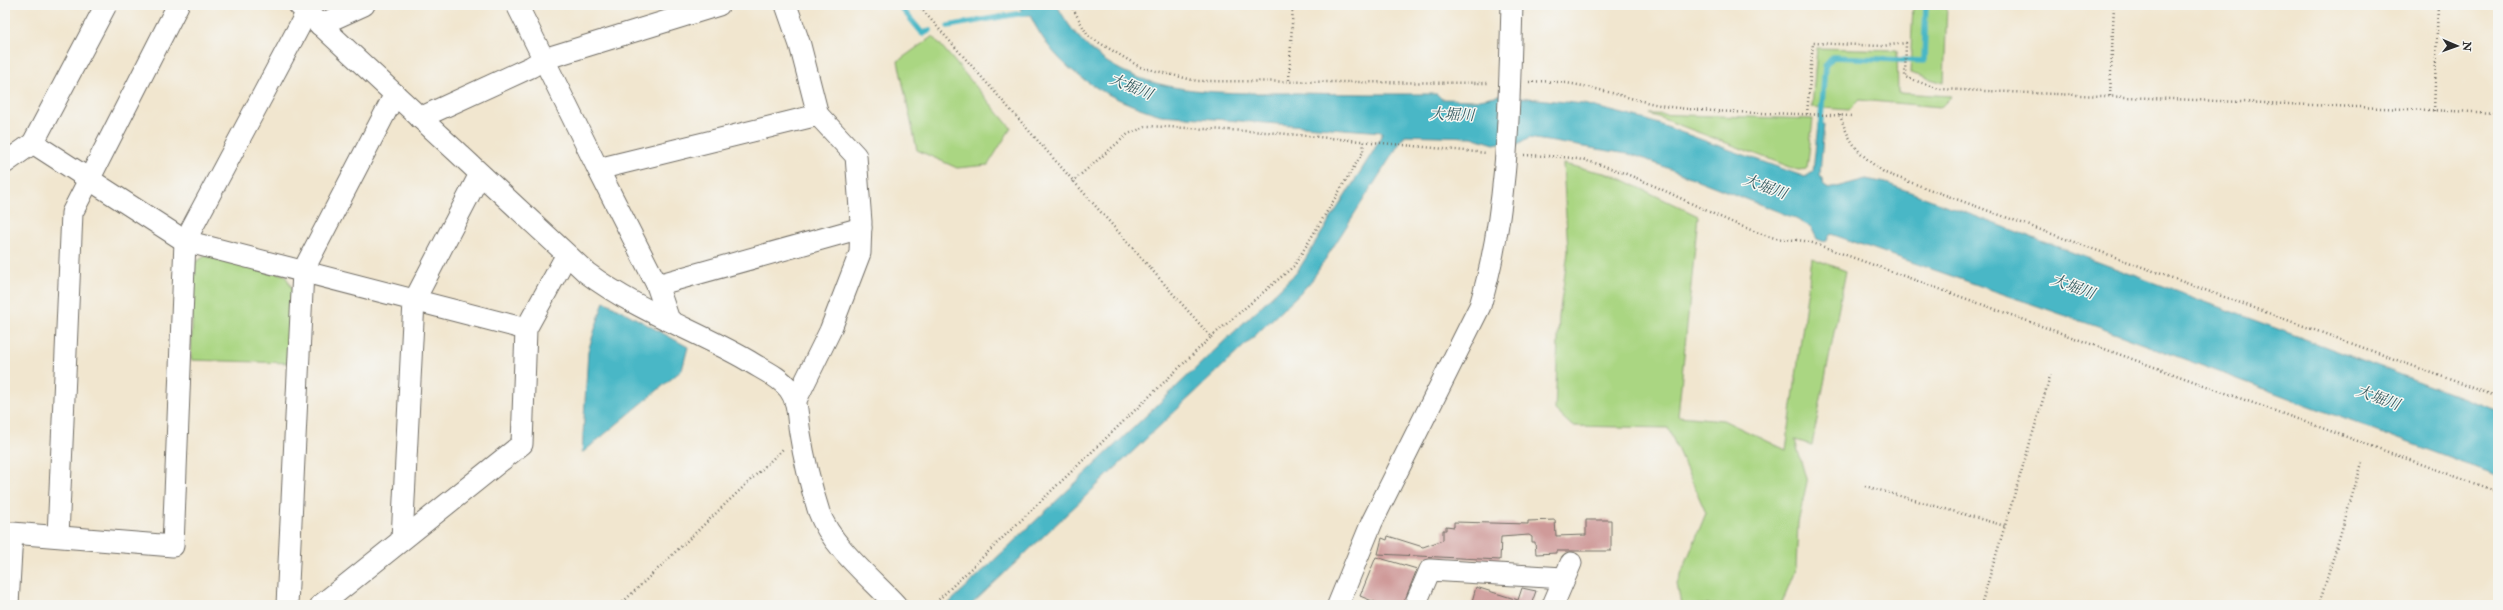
<svg xmlns="http://www.w3.org/2000/svg" width="2503" height="610" viewBox="0 0 2503 610" font-family="'IM FELL Double Pica','Noto Serif JP',serif">
<style>
.green{fill:#aad682;stroke:#6a8056}
.water{fill:#4ab7c6;stroke:#3a7178}
.lines{fill:none;stroke-linecap:round;stroke-linejoin:round}
.stream{stroke:#4ab7c6;stroke-width:5.5}
.building{fill:#cf9a99}
.street-casing{stroke:#706c64;stroke-width:23}
.path{stroke:#706c64;stroke-width:2.5;stroke-dasharray:1 3;stroke-linecap:butt}
.street{stroke:#fff;stroke-width:21}
.labels{text-anchor:middle;dominant-baseline:central;stroke-width:3;stroke-linejoin:round;paint-order:stroke}
.water-label{font-size:15px;font-style:italic;fill:#365c61;stroke:#f6f6f2}
</style>
<rect width="100%" height="100%" fill="#f6f6f2"/>
<filter id="ink" filterUnits="userSpaceOnUse"><feTurbulence type="fractalNoise" baseFrequency=".025" numOctaves="2"/><feDisplacementMap in="SourceGraphic" scale="8" xChannelSelector="R" yChannelSelector="G"/><feConvolveMatrix kernelMatrix="1 2 1 2 8 2 1 2 1" color-interpolation-filters="sRGB"/></filter>
<filter id="wash" filterUnits="userSpaceOnUse"><feTurbulence type="fractalNoise" baseFrequency=".012" numOctaves="4" result="noise"/><feDisplacementMap in="SourceGraphic" scale="16" xChannelSelector="R" yChannelSelector="G"/><feGaussianBlur stdDeviation="0.9" result="paint"/><feColorMatrix in="noise" values="0 0 0 0 0 0 0 0 0 0 0 0 0 0 0 0 0 1.4 0 .05"/><feComposite in="paint" operator="in"/></filter>
<g filter="url(#wash)">
<rect width="100%" height="100%" fill="#f1e6cf"/>
<!-- green -->
<g class="green">
<polygon points="1913,5 1947,5 1944,83 1910,73"/>
<polygon points="933,36 1011,128 988,165 957,168 917,150 898,61"/>
<polygon points="1817,48 1897,50 1898,93 1952,96 1941,107 1859,100 1849,110 1812,107"/>
<polygon points="1650,114 1813,119 1807,169 1798,170"/>
<polygon points="1563,164 1613,175 1698,216 1678,416 1723,420 1786,450 1812,258 1846,271 1812,445 1795,440 1807,482 1798,523 1796,568 1781,605 1681,605 1677,584 1706,513 1668,428 1572,426 1555,410 1559,316 1568,252"/>
<polygon points="205,256 285,275 293,290 291,363 191,360 194,263"/>
</g>
<!-- water -->
<g class="water">
<path d="M1025 5H1057C1105 98 1202 93 1292 93 1340 94 1389 94 1437 94L1442 99 1475 100 1500 95 1583 104 1647 120 1805 177 1813 172 1818 124H1824L1820 174 1824 186 1829 189 1866 179 1886 183 2498 411V476L2098 327 1831 234 1825 242 1817 239 1811 227 1792 217 1634 155 1529 138 1516 146 1514 140 1494 144 1472 137 1405 135 1312 280 1304 289 971 605H947L1297 272 1374 150 1383 132 1161 115C1104 98 1055 70 1030 15H1024L1020 8 1026 7Z"/>
<polygon points="604,301 688,347 682,370 582,453 588,351"/>
</g>
<g class="lines">
<!-- stream -->
<g class="stream">
<polyline points="899,5 923,34 930,30"/>
<polyline points="948,26 1029,12"/>
<polyline points="1820,131 1825,66 1833,57 1924,61 1926,5"/>
</g>
</g>
<g id="blocks">
<!-- building -->
<g class="building">
<polygon points="1555,520 1556,536 1586,535 1586,520 1611,520 1611,551 1556,551 1556,553 1536,554 1535,542 1532,542 1532,537 1529,535 1501,537 1500,560 1378,554 1382,538 1387,540 1388,536 1423,547 1443,540 1443,530 1446,530 1446,526 1454,527 1454,522 1528,524 1528,521"/>
<polygon points="1376,557 1417,569 1403,605 1382,605 1360,596"/>
<polygon points="1476,587 1518,600 1522,588 1536,591 1531,605 1471,605"/>
</g>
</g>
</g>
<g filter="url(#ink)">
<use href="#blocks" fill-opacity="0" stroke="#706c64" stroke-width="1"/>
<g class="lines">
<defs>
<g id="street">
<path d="M299 5 587 273C636 310 695 330 747 360 761 369 779 376 789 389 799 402 797 418 800 433 804 459 811 487 819 512 831 546 872 579 896 605"/>
<polyline points="517,5 598,169 818,115"/>
<polyline points="786,5 800,45 818,115 856,156 861,222 860,253 830,331 796,400"/>
<polyline points="320,25 364,5"/>
<polyline points="420,118 531,67 544,59 719,5"/>
<polyline points="33,143 185,241 526,329"/>
<polyline points="5,163 33,143 106,5"/>
<polyline points="598,169 657,285 669,320"/>
<polyline points="657,285 861,228"/>
<polyline points="58,536 72,213 178,5"/>
<polyline points="402,539 414,301 480,174"/>
<polyline points="8,605 12,533 173,546 185,241 307,12"/>
<polyline points="287,605 303,271 395,94"/>
<polyline points="321,605 522,444 526,329 566,256"/>
<path d="M1338 605 1372 522 1480 306C1509 209 1509 106 1512 5"/>
<polyline points="1415,605 1430,570 1563,578"/>
<polyline points="1553,605 1571,563"/>
</g>
</defs>
<!-- street casing -->
<use href="#street" class="street-casing"/>
<!-- path -->
<g class="path">
<polyline points="918,5 1211,337 933,605"/>
<polyline points="1071,5 1088,36 1140,67 1197,81 1490,83"/>
<polyline points="1289,80 1293,5"/>
<path d="M1529 82C1580 77 1628 102 1678 108 1736 114 1795 113 1853 116"/>
<polyline points="2110,96 2114,5"/>
<polyline points="2434,111 2438,5"/>
<polyline points="1807,114 1813,43 1882,46 1906,43 1905,77 1939,89 2498,113"/>
<path d="M1840 115C1849 144 1861 156 1885 173L2498 397"/>
<path d="M1524 155C1547 156 1569 156 1591 162 1652 179 1706 215 1765 235 1780 241 1797 238 1813 243L2498 492"/>
<polyline points="1072,182 1128,134 1148,126 1266,132 1487,153"/>
<polyline points="1211,337 1294,266 1363,152 1364,141"/>
<polyline points="1865,486 2005,526"/>
<polyline points="620,605 783,449"/>
<polyline points="1981,605 2051,373"/>
<polyline points="2319,605 2362,463"/>
</g>
<!-- street -->
<use href="#street" class="street"/>
</g>
</g>
<g class="labels">
<!-- water labels -->
<g class="water-label">
<text transform="translate(1131 87) rotate(22)">大堀川</text>
<text transform="translate(1452 115) rotate(2)">大堀川</text>
<text transform="translate(1765 187) rotate(20)">大堀川</text>
<text transform="translate(2073 287) rotate(20)">大堀川</text>
<text transform="translate(2378 398) rotate(20)">大堀川</text>
</g>
</g>
<!-- margin -->
<rect width="2503" height="610" fill="none" stroke="#f6f6f2" stroke-width="20"/>
<!-- north arrow -->
<g transform="translate(2457 46) rotate(92)" stroke="#f6f6f2" stroke-width="3" paint-order="stroke">
<path d="M0-3L7 15L0 10L-7 15Z" fill="#2b2b2b"/>
<text y="-6" font-size="11" font-weight="bold" text-anchor="middle" fill="#2b2b2b">N</text>
</g>
</svg>
